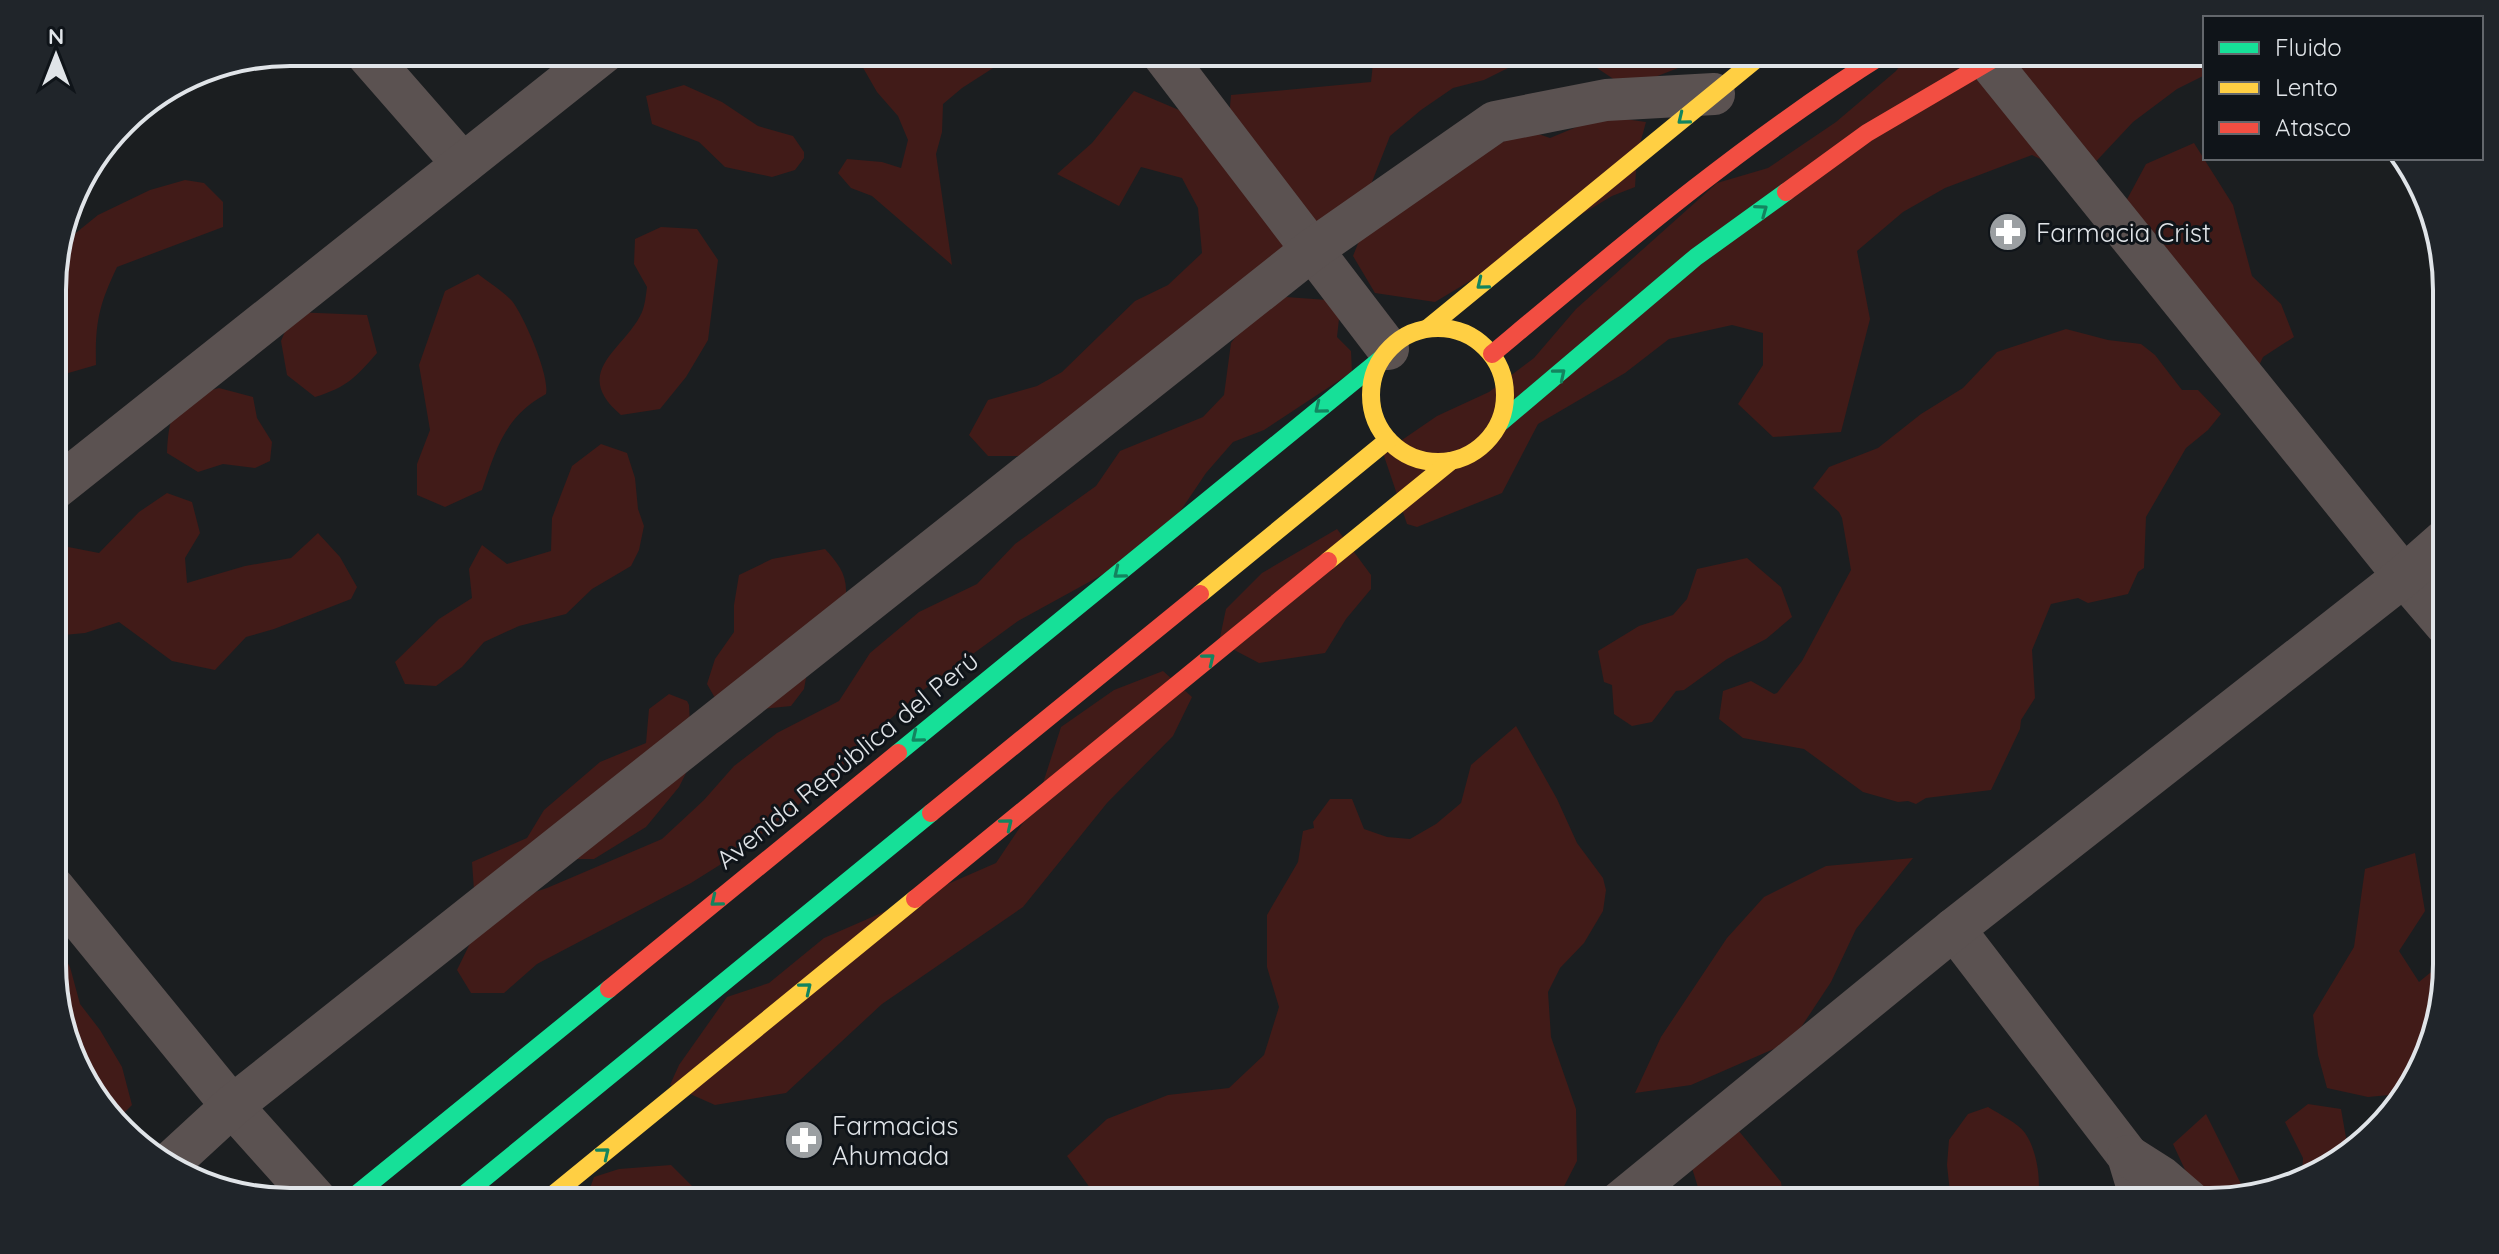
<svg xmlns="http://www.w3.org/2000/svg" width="2499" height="1254" viewBox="0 0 2499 1254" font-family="Quicksand,sans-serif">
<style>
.green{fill:#411b18}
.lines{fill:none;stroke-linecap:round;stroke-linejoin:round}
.street{stroke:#5b5251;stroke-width:42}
.fast{stroke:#16e098;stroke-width:18}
.slow{stroke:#ffcf43;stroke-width:18}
.jam{stroke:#f24e42;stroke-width:18}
.oneway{stroke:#13845f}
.labels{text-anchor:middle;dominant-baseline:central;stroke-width:6;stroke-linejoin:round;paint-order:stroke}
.poi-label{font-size:26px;fill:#e0e4e8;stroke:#0f1419;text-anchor:start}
.street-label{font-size:26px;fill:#e0e4e8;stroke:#0f1419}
.rim{fill:none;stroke:#e0e4e8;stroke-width:4}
</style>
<rect width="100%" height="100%" fill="#1b1e20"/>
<!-- green -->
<g class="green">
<path d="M854 52C868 52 937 55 943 52H1018L962 88 943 104 942 132 936 154 952 265 872 196 851 188 838 173 847 159 882 162 901 168 908 140 898 116 877 92Z"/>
<polygon points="1372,52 1454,52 1457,56 1463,52 1523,52 1512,66 1484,80 1453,88 1421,110 1390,136 1370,187 1330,233 1293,218 1229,118 1231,95 1371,82 1374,54"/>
<polygon points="1592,52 1719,52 1627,88 1591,64"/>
<polygon points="1910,52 2205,52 2205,75 2177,89 2133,122 2088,170 2069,173 2032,155 1945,188 1903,212 1857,251 1870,319 1841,432 1773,437 1738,404 1763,365 1763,333 1732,325 1669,339 1625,373 1538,424 1502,493 1417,527 1407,524 1383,453 1437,416 1489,392 1534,358 1576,309 1717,183 1768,168 1836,122 1896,71"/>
<polygon points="684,85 722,102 758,126 793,136 804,152 804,158 795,170 772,177 725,167 699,142 652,124 646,96"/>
<polygon points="1134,91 1179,110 1224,155 1286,248 1035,456 988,456 969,435 988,400 1037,386 1062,372 1135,301 1168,285 1202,253 1198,208 1182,178 1141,167 1119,206 1057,174 1092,143"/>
<polygon points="1603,116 1646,122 1637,155 1635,187 1612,196 1435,302 1375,293 1353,256 1363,231 1381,201 1527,130 1550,138"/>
<polygon points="2194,143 2233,205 2252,276 2281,304 2294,337 2263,357 2256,372 2124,205 2146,164"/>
<path d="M185 180 204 183 223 202V227L117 267C99 305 95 322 96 365L58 376 53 370V274L61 245 98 215 150 190Z"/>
<path d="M661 227 697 229 718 260 708 340 686 377 660 409 621 415C569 371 626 349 642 312 645 305 646 295 647 287L634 264 635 239Z"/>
<path d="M478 274C488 282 503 291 512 301 524 316 550 376 546 394 505 416 496 449 482 490L445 507 417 495V464L430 430 419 365 445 291Z"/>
<polygon points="1286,297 1341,301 1337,337 1351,351 1352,372 1264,430 1233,442 1206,473 1175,519 1120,565 1018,621 922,691 863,743 832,778 734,856 691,883 537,964 504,993 471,993 457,970 478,927 505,902 547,888 662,839 704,800 734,766 777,733 839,701 870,653 919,612 977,584 1015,544 1096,486 1120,451 1203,417 1224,395 1231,343 1246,323"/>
<path d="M293 312 367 315 377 353C355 378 347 387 315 397L287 375 281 341Z"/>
<polygon points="2066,329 2108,340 2141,344 2155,355 2182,390 2198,390 2221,414 2208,430 2186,448 2146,517 2144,568 2138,572 2128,594 2088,603 2078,598 2051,604 2032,650 2035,698 2021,720 2020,729 1991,790 1926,798 1916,804 1908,801 1898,802 1863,792 1804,749 1743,738 1719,719 1723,691 1751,681 1774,694 1777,693 1802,661 1851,570 1842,518 1839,512 1813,488 1829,467 1878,448 1921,414 1963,388 1997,352"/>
<path d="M219 388 253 397 257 418 272 442 270 461 255 468 223 464 198 472 167 453C169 409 176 398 219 388Z"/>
<polygon points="601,444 627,453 635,478 638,509 644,526 639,550 631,566 592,589 566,614 519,626 484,642 462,667 436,686 405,684 395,662 439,619 472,598 469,569 482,545 507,564 551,551 552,518 572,466"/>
<polygon points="167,493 192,502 200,533 185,558 187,583 245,566 291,558 318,533 340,557 357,587 351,599 274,629 246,637 215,670 172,661 119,622 85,633 53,636 53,544 99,553 139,512"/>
<polygon points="1337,529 1371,575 1371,589 1346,619 1325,653 1259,663 1219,642 1226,609 1262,573"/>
<path d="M825 549C837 562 847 574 846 593L810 656 804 689 791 706 752 710 719 705 707 684 715 659 734 632V605L739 575 772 559Z"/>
<polygon points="1747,558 1781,587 1792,617 1766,639 1727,659 1684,690 1676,691 1652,722 1632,726 1614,714 1612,685 1604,682 1598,651 1639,626 1673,615 1687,599 1697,569"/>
<polygon points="1163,671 1192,697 1173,736 1107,803 1023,907 882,1004 786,1093 715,1105 670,1085 679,1065 727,997 769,983 824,938 996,863 1037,802 1061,727 1114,690"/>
<polygon points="669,694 687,701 689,705 692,761 679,787 646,827 594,859 554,859 474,890 472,862 527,838 544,810 600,762 646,743 649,709"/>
<polygon points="1516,726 1557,799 1577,843 1603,878 1606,890 1603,911 1584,943 1560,968 1548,992 1551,1037 1576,1109 1577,1161 1557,1200 1102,1202 1098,1199 1067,1156 1107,1119 1168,1095 1229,1088 1264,1055 1279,1007 1267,967 1267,915 1298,862 1303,831 1314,828 1313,822 1330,799 1352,799 1364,829 1387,837 1410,839 1436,824 1461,803 1471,765"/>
<polygon points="2415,853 2425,911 2399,951 2419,982 2447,959 2423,1069 2400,1094 2368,1097 2327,1088 2318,1055 2313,1015 2354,947 2365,869"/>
<polygon points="1913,858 1856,929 1831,982 1792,1041 1691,1085 1635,1093 1661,1037 1727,938 1764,897 1826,866"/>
<polygon points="54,937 70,967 80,1004 100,1030 122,1067 132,1105 116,1121 101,1108 54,995"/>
<polygon points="2308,1104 2341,1109 2348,1149 2341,1162 2302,1175 2303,1158 2285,1122"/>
<path d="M1988 1107C1999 1114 2018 1123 2025 1133 2037 1150 2042 1182 2037 1202H1951L1947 1165 1949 1140 1968 1114Z"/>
<polygon points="2206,1114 2246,1194 2224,1202 2200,1202 2173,1144"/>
<polygon points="1738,1130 1781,1182 1784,1202 1698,1202 1701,1197 1691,1165"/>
<polygon points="671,1165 692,1186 677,1202 585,1202 594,1177 619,1169"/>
</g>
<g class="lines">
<!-- street -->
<g class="street">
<polyline points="365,52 463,164"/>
<polyline points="1161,52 1388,349"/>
<polyline points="1988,60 2404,576 2446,625"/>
<polyline points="53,490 604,52"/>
<polyline points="54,888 232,1106 318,1202"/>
<polyline points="1954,929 2128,1156 2142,1202"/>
<polyline points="2128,1156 2161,1177 2190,1202"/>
<polyline points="169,1164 232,1106 1313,249 1495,122 1606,100 1714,94"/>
<polyline points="1620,1202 1954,929 2404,576 2446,539"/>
</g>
<!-- fast -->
<g class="fast">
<polyline points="1500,423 1696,257 1786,192"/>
<polyline points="898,753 1381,359"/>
<polyline points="347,1202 609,989"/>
<polyline points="455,1202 931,813"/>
</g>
<!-- slow -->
<g class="slow">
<circle cx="1438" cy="395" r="67"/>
<polyline points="1428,328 1765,52"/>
<polyline points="1328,561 1451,461"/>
<polyline points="1200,594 1388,440"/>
<polyline points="544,1202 915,899"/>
</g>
<!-- jam -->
<g class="jam">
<polyline points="1786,192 1867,133 2005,52"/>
<path d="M1492 354C1620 247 1746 140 1887 52"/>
<polyline points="931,813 1200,594"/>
<polyline points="915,899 1328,561"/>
<polyline points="609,989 898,753"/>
</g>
</g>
<!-- one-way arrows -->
<defs><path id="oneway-chevron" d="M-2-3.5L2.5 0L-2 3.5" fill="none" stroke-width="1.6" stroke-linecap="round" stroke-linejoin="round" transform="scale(2)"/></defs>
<g class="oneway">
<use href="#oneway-chevron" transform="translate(1683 119) rotate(141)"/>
<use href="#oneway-chevron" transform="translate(1762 210) rotate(-36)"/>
<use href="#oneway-chevron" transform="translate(1482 284) rotate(141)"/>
<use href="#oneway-chevron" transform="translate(1560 374) rotate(-40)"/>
<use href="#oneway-chevron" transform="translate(1320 408) rotate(141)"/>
<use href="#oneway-chevron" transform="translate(1119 573) rotate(141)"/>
<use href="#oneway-chevron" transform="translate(1209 659) rotate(-39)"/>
<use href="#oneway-chevron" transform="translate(917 737) rotate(141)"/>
<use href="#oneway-chevron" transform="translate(1007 824) rotate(-39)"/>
<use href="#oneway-chevron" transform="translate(716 901) rotate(141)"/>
<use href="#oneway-chevron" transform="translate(806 988) rotate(-39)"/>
<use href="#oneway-chevron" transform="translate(604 1153) rotate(-39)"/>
</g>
<!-- icons -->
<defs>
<symbol id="pharmacy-disc" viewBox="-11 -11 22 22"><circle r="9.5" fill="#9b9fa2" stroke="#0f1419"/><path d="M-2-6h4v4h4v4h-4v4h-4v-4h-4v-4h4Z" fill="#fff"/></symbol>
</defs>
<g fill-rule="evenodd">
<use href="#pharmacy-disc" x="1986" y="210" width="44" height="44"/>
<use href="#pharmacy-disc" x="782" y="1118" width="44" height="44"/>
</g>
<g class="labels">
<!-- poi labels -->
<g class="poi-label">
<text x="2036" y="232">Farmacia Crist</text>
<text x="832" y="1125">Farmacias<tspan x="832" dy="30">Ahumada</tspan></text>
</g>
<!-- street labels -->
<g class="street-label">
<text transform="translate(847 760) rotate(-39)">Avenida República del Perú</text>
</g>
</g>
<!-- crop -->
<path d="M0 0H2499V1254H0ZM290 66H2209A224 224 0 0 1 2433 290V964A224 224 0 0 1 2209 1188H290A224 224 0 0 1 66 964V290A224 224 0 0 1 290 66Z" fill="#20252a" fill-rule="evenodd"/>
<path class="rim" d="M290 66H2209A224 224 0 0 1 2433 290V964A224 224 0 0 1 2209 1188H290A224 224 0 0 1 66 964V290A224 224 0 0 1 290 66Z"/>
<!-- legend -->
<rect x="2203" y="16" width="280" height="144" fill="#0f1419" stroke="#63676c" stroke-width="2"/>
<rect x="2219" y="42" width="40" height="12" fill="#16e098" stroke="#63676c" stroke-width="2"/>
<text x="2275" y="56" font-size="24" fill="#e0e4e8">Fluido</text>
<rect x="2219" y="82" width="40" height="12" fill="#ffcf43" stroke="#63676c" stroke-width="2"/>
<text x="2275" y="96" font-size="24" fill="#e0e4e8">Lento</text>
<rect x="2219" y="122" width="40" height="12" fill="#f24e42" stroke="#63676c" stroke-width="2"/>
<text x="2275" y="136" font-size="24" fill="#e0e4e8">Atasco</text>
<!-- north arrow -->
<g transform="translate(56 56)" stroke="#0f1419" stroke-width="6" paint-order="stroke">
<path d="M0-6L14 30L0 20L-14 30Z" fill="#e0e4e8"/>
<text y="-12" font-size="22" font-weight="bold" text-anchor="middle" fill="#e0e4e8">N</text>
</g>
</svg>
